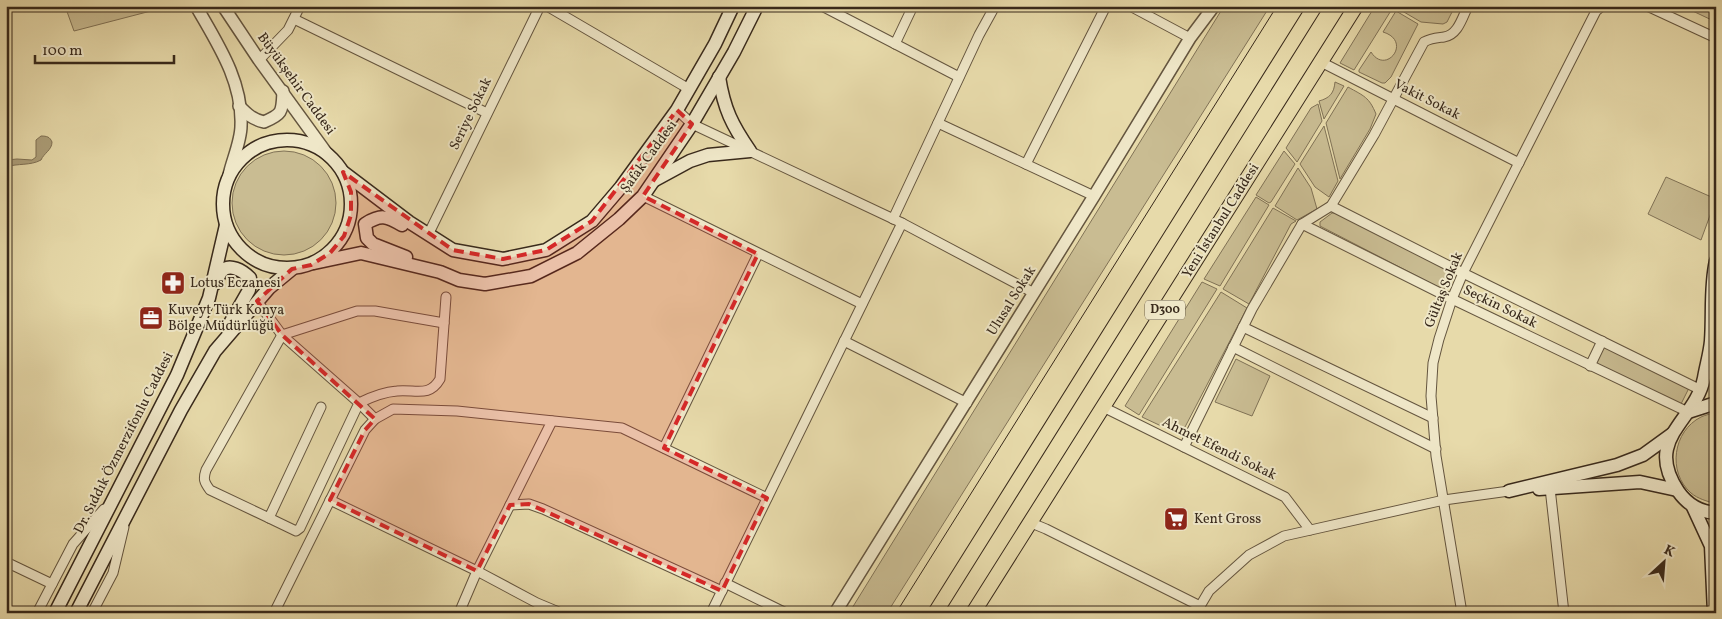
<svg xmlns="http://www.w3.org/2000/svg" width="1722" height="619" viewBox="0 0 1722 619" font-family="Vollkorn,serif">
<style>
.green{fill:#c9bc92;stroke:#807256}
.water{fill:#ac9e79;stroke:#7e6f53}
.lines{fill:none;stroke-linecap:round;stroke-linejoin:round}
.minor-casing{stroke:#64553f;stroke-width:11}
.tertiary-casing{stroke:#64553f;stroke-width:14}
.secondary-casing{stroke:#38291b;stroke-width:15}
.trunk-casing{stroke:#38291b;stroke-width:16}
.minor{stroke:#efe7c8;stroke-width:9}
.tertiary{stroke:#efe7c8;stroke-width:11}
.secondary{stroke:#efe7c8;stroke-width:12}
.trunk{stroke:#e7daaa;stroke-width:14}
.tram{stroke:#38291b;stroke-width:1}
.marked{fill:#d62828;fill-opacity:0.2;stroke:#d62828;stroke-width:4;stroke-dasharray:10 6;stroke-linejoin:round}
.labels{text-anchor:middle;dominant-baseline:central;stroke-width:4;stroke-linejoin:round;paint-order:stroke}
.shield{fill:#efe7c8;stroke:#6f624f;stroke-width:1}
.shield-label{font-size:12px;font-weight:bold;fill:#38291b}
.street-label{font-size:14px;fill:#38291b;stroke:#efe7c8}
.poi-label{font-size:14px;fill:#38291b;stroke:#efe7c8;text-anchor:start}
</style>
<rect width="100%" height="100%" fill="#e7daaa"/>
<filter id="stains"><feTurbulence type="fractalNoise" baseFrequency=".004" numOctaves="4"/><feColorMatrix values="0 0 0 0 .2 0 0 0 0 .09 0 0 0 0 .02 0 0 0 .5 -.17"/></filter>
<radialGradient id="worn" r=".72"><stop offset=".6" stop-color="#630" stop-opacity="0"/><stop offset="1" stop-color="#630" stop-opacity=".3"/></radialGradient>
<!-- green -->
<g class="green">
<polygon points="65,6 170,6 74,31"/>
<polygon points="1224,6 1270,6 887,613 849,613"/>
<polygon points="1375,6 1388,6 1392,9 1354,70 1340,63"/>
<polygon points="1398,6 1455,6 1447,22 1443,24 1421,22 1397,8"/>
<polygon points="1682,6 1716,6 1716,22"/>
<path d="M1396 11 1418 24 1391 77 1385 83H1382L1359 72V70L1371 52C1386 76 1413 41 1383 32Z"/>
<path d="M1335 82 1344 86 1324 119 1319 101C1330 98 1334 93 1335 82Z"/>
<path d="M1348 87C1364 96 1369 97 1376 114L1370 129 1340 179 1326 123Z"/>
<polygon points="1318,104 1322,121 1297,162 1286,148 1311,108"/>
<polygon points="1324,126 1338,181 1329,197 1315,187 1300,164"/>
<circle cx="284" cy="203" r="52"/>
<polygon points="1284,151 1295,164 1271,202 1269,203 1256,195"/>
<polygon points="1298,168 1311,188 1317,209 1297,220 1275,206"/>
<polygon points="1666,177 1716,199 1701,240 1648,214"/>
<polygon points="1256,197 1269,205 1220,286 1204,279"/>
<polygon points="1273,208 1296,221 1291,224 1249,304 1223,289"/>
<polygon points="1332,213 1336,213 1453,271 1444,290 1320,226 1320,222"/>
<polygon points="1202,282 1217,289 1139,415 1125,406"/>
<polygon points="1221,292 1247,308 1185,427 1179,432 1174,432 1142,417"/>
<polygon points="1604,346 1690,386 1680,406 1596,364"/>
<polygon points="1236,359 1270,376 1252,416 1215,402"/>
<path d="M1716 412V504C1707 501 1698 499 1691 493 1667 472 1673 431 1701 417 1705 415 1711 414 1716 412Z"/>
</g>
<!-- water -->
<path class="water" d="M41 136C47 136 50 137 52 142 52 150 44 153 41 160 30 166 18 163 6 167L7 160 17 159 32 160 36 157V140Z"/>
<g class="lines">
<defs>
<g id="minor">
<polyline points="547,6 689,89"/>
<polyline points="822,6 959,77"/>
<polyline points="1130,6 1190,38"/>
<polyline points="1647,6 1716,38"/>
<polyline points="294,19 487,113"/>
<polyline points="895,44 913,6"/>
<polyline points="259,60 288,30 300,6"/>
<polyline points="1321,62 1519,163"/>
<polyline points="677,110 692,124 902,223 1034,293"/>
<polyline points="938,123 1094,196"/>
<polyline points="1026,164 1106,6"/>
<polyline points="643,196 862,304"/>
<polyline points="1331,206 1463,273 1701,390"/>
<polyline points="893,219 979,35 995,6"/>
<polyline points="1302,224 1452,299 1688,412"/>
<polyline points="428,235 540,6"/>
<polyline points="257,301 282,335 359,403 300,528 296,531 269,518"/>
<polyline points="1243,327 1433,418"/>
<polyline points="844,341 967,403"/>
<polyline points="1233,347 1436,449"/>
<polyline points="1590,366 1602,341"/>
<path d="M321 407 269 518 210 490C204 482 203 479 206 470L282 335 357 311H375L444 323"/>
<polyline points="1103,407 1285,497 1310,530"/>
<path d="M375 419 359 403C371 397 383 392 397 391 415 389 429 398 440 379L446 297"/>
<path d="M1184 447 1252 309 1302 224 1331 206 1374 135 1424 42C1431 38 1436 38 1444 37 1458 35 1462 18 1468 6"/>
<polyline points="664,448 758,254"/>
<polyline points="1550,488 1564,613"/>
<polyline points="330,500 477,571 537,603 561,613"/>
<polyline points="510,505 529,504 543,509 722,591"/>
<polyline points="1029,522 1046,529 1200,606"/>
<polyline points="6,562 52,584"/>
<polyline points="725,583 786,613"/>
<polyline points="37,613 73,544 104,509"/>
<polyline points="92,613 113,573 124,527"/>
<polyline points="274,613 365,430 375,419 393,409 457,411 622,428 767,498"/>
<polyline points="459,613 477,571 552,421"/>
<polyline points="711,613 902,223"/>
<polyline points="1196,613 1209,591 1249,555 1284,536 1444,500 1509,491"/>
<polyline points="1462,613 1436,456 1431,396 1433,363 1439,339 1452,299 1463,273 1596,11 1602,6"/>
</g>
<g id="tertiary">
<path d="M196 6C217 43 243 81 241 126 241 141 232 161 229 175"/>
<polyline points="223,6 259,60 328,155"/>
<path d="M239 106C247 114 252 119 264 122 283 114 282 112 283 91"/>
<polyline points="835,613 1094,196 1190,38 1214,6"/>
</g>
<g id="secondary">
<circle cx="287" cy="204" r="64"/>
<polyline points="343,172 409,222 453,250 503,259 546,250 592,221 621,187 677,110 715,44 733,6"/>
<path d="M655 180 690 161 708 155 750 151C732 125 724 109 719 77"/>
<path d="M402 225C386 216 381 214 365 224L367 238 373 244 406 257"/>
<path d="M1716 261C1710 286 1713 315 1711 341 1710 353 1706 366 1704 378 1695 422 1643 438 1678 491 1687 504 1700 512 1716 513"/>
<polyline points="314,263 361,253 440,272 459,280 485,284 531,276 577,253 619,219 643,196 692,124 734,52 757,6"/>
<path d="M216 283C217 280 219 275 221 272 229 262 243 271 250 278L249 290 229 325"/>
<polyline points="1688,412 1716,403"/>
<polyline points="1539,489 1640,482 1677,490"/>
<polyline points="1509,491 1617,465 1643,455 1672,434"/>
<polyline points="1693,507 1711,546 1714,613"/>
<polyline points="55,613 177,375 209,298 226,225"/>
<polyline points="76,613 181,410 215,351 269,288 292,269"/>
</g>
<g id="trunk">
<polyline points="935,613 1315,6"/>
<polyline points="973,613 1356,6"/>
</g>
</defs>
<!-- minor casing -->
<use href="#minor" class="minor-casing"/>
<!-- tertiary casing -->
<use href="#tertiary" class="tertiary-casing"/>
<!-- secondary casing -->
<use href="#secondary" class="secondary-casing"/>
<!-- trunk casing -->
<use href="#trunk" class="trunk-casing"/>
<!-- minor -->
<use href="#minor" class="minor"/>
<!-- tertiary -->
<use href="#tertiary" class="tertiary"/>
<!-- secondary -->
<use href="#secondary" class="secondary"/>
<!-- trunk -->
<use href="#trunk" class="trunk"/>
<!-- tram -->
<polyline class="tram" points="896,613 1277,6"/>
</g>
<!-- marked area -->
<path class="marked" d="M677 110 692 124 643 196 758 254 664 448 767 498 722 591 529 504 510 505 477 571 330 500 365 430 375 419 282 335 257 301 292 269 311 265 330 253 344 236 351 215V192L343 172 453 250 503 259 546 250 592 221Z"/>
<!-- icons -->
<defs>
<symbol id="pharmacy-square" viewBox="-11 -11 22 22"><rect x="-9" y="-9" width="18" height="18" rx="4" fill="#8f2418" stroke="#efe7c8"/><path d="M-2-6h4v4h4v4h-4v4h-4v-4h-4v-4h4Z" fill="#fff"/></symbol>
<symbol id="office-square" viewBox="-11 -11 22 22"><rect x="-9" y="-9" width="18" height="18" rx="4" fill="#8f2418" stroke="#efe7c8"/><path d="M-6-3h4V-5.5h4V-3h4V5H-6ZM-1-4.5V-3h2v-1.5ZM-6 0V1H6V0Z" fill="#fff"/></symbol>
<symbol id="supermarket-square" viewBox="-11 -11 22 22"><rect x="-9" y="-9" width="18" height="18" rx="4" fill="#8f2418" stroke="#efe7c8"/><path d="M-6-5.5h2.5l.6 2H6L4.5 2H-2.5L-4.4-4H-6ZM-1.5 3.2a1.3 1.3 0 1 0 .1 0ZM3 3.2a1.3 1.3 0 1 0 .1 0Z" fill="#fff"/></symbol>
</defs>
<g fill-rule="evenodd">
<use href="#pharmacy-square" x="159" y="269" width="28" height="28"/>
<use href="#office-square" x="137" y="304" width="28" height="28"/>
<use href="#supermarket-square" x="1162" y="505" width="28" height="28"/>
</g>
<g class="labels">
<!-- shield labels -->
<rect class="shield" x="1145" y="300.5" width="40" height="19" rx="4"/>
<g class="shield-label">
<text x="1165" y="310">D300</text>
</g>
<!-- street labels -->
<g class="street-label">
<text transform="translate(296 84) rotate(54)">Büyükşehir Caddesi</text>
<text transform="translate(1427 100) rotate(27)">Vakit Sokak</text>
<text transform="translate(471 114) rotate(-64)">Seriye Sokak</text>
<text transform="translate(649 157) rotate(-54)">Şafak Caddesi</text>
<text transform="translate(1221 221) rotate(-58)">Yeni İstanbul Caddesi</text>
<text transform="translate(1444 290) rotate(-68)">Gültaş Sokak</text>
<text transform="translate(1012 301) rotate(-58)">Ulusal Sokak</text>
<text transform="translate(1500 307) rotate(26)">Seçkin Sokak</text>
<text transform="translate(124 443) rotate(-63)">Dr. Sıddık Özmerzifonlu Caddesi</text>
<text transform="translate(1219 449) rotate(26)">Ahmet Efendi Sokak</text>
</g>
<!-- poi labels -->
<g class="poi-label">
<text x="190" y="283">Lotus Eczanesi</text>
<text x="168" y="310">Kuveyt Türk Konya<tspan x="168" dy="16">Bölge Müdürlüğü</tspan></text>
<text x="1194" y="519">Kent Gross</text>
</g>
</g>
<!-- margin -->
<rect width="1722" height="619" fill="none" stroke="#e7daaa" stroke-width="25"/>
<rect x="8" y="8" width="1707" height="604" fill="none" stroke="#38291b" stroke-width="2.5"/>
<rect x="12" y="12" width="1697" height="594" fill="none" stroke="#38291b"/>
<!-- north arrow -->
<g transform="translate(1664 562) rotate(26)" stroke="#efe7c8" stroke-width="4" paint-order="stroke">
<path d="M0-4L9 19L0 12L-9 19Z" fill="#38291b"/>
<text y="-8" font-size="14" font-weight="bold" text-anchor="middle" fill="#38291b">K</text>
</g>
<!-- scale -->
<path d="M35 55v8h139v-8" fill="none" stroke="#38291b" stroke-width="2.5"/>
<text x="42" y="55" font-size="15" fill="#38291b" stroke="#efe7c8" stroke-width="4" paint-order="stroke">100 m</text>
<rect width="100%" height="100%" filter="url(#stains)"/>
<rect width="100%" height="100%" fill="url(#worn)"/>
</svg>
